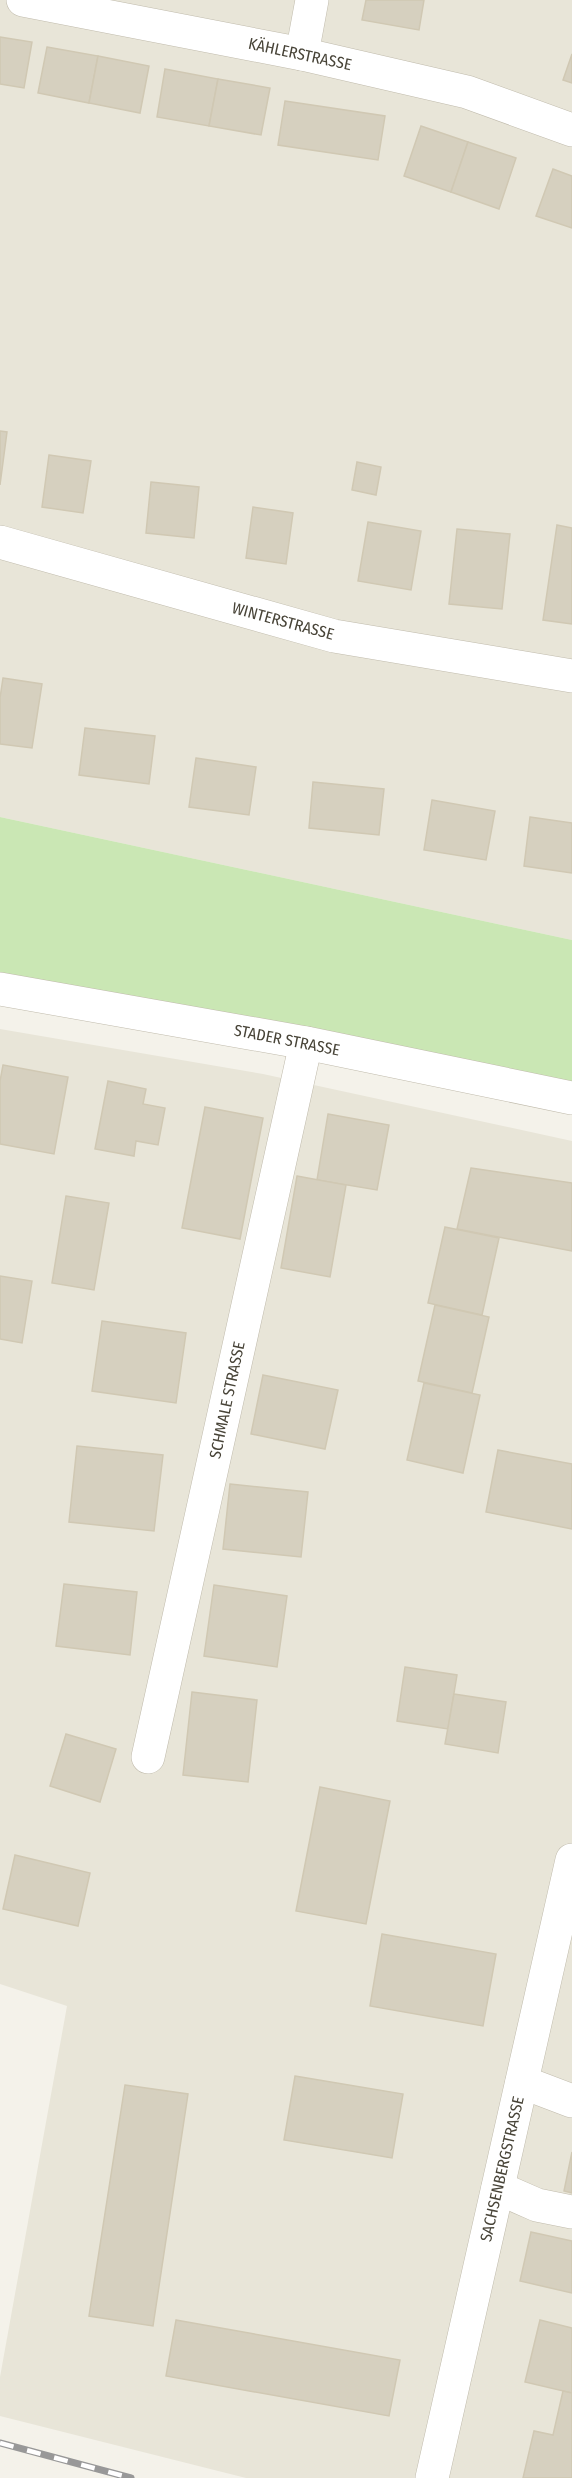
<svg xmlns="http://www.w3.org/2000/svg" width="572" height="2478" viewBox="0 0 572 2478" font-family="'Fira Sans Condensed',sans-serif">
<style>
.residential{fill:#e8e5d8}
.green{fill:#cae7b4}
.building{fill:#d6d0bf;stroke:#d0c8b3;stroke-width:1.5}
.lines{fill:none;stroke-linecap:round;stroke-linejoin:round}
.minor-casing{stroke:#c0bbac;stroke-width:34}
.minor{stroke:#fff;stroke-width:33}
.rail-casing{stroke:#989898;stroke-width:7}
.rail{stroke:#fff;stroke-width:4.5;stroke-dasharray:14;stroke-linecap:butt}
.labels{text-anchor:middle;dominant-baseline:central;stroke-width:4.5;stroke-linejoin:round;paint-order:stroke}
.street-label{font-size:16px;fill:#484438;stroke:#fff}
</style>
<rect width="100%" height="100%" fill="#f4f2ea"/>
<!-- residential -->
<g class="residential">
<polygon points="0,0 572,0 572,940 0,817"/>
<polygon points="0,1029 263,1074 572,1141 572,2478 246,2478 0,2416 0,2377 67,2006 0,1984"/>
</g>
<!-- green -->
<polygon class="green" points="0,817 572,940 572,1085 0,978"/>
<!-- building -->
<g class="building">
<polygon points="366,0 424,0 419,30 362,20"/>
<polygon points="0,37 32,42 24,88 0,84"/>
<polygon points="47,47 98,56 89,103 38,93"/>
<polygon points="572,54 572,83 563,80"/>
<polygon points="98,56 149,66 140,113 89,103"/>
<polygon points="165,69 218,79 209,126 157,117"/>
<polygon points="218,79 270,88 261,135 209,126"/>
<polygon points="285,101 385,116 378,160 278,145"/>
<polygon points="421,126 468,142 451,192 404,176"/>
<polygon points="468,142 516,158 499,209 451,192"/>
<polygon points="553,169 572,176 572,228 536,216"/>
<polygon points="0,431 7,432 0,485"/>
<polygon points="49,455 91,461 83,513 42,507"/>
<polygon points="357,462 381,467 376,495 352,490"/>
<polygon points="151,482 199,487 194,538 146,533"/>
<polygon points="253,507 293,513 286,564 246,558"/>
<polygon points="368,522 421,531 411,590 358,581"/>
<polygon points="557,525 572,528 572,624 543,620"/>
<polygon points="457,529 510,534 502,609 449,604"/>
<polygon points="3,678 42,684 32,748 0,744 0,698"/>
<polygon points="85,728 155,736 149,784 79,775"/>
<polygon points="196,758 256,767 249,815 189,807"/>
<polygon points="313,782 384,789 379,835 309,828"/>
<polygon points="432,800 495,811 486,860 424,850"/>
<polygon points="530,817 572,823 572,873 524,866"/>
<polygon points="3,1065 68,1077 54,1154 0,1144 0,1081"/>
<polygon points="108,1081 146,1089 143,1104 165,1108 158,1145 136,1141 134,1156 95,1149"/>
<polygon points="205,1107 263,1118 240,1239 182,1228"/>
<polygon points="328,1114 389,1125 377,1190 317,1180"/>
<polygon points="471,1168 572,1183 572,1251 457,1229"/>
<polygon points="297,1176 346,1185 330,1277 281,1268"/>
<polygon points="66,1196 109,1203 94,1290 52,1283"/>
<polygon points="445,1227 499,1238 482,1315 428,1303"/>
<polygon points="0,1276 32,1281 22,1343 0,1339"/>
<polygon points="435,1305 489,1317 472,1393 418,1381"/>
<polygon points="102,1321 186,1333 176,1403 92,1391"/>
<polygon points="263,1375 338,1390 325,1449 251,1434"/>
<polygon points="424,1383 480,1395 463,1473 407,1460"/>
<polygon points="77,1446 163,1455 154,1531 69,1522"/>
<polygon points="498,1450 572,1464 572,1529 486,1512"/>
<polygon points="230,1484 308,1492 301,1557 223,1549"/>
<polygon points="64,1584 137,1592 130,1655 56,1646"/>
<polygon points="214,1585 287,1596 277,1667 204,1656"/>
<polygon points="405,1667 457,1675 448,1729 397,1721"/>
<polygon points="192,1692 257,1700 248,1782 183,1775"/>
<polygon points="454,1694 506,1702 498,1753 445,1744"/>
<polygon points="66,1734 116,1749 100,1802 50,1786"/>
<polygon points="320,1787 390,1801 366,1924 296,1911"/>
<polygon points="15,1855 90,1873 78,1926 3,1909"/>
<polygon points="382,1934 496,1954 483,2026 370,2006"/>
<polygon points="295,2076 403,2094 392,2158 284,2140"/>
<polygon points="125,2085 188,2094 153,2326 89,2316"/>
<polygon points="572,2152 572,2193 564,2191"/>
<polygon points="531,2232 572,2241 572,2293 520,2281"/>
<polygon points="176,2320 400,2360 389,2416 166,2376"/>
<polygon points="540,2320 572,2328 572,2393 525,2382"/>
<polygon points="563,2391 572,2393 572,2478 523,2478 534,2431 553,2435"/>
</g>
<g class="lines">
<defs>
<g id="minor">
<polyline points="23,0 302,54 467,92 572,130"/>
<polyline points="302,54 312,0"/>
<polyline points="0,542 334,636 572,676"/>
<polyline points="0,989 306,1043 572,1098"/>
<polyline points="148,1757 306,1043"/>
<polyline points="522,2082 572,2101"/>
<polyline points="498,2188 537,2205 572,2212"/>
<polyline points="432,2478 572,1860"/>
</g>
</defs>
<!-- minor casing -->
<use href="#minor" class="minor-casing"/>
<!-- minor -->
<use href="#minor" class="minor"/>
<defs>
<polyline id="rail" points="0,2443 131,2478"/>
</defs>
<!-- rail casing -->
<use href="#rail" class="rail-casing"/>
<!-- rail -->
<use href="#rail" class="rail"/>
</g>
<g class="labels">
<!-- street labels -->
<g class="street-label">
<text transform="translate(300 54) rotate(12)">KÄHLERSTRASSE</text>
<text transform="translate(283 621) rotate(15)">WINTERSTRASSE</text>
<text transform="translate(287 1040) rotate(11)">STADER STRASSE</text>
<text transform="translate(227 1400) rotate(-78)">SCHMALE STRASSE</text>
<text transform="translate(502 2169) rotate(-77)">SACHSENBERGSTRASSE</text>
</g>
</g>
</svg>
